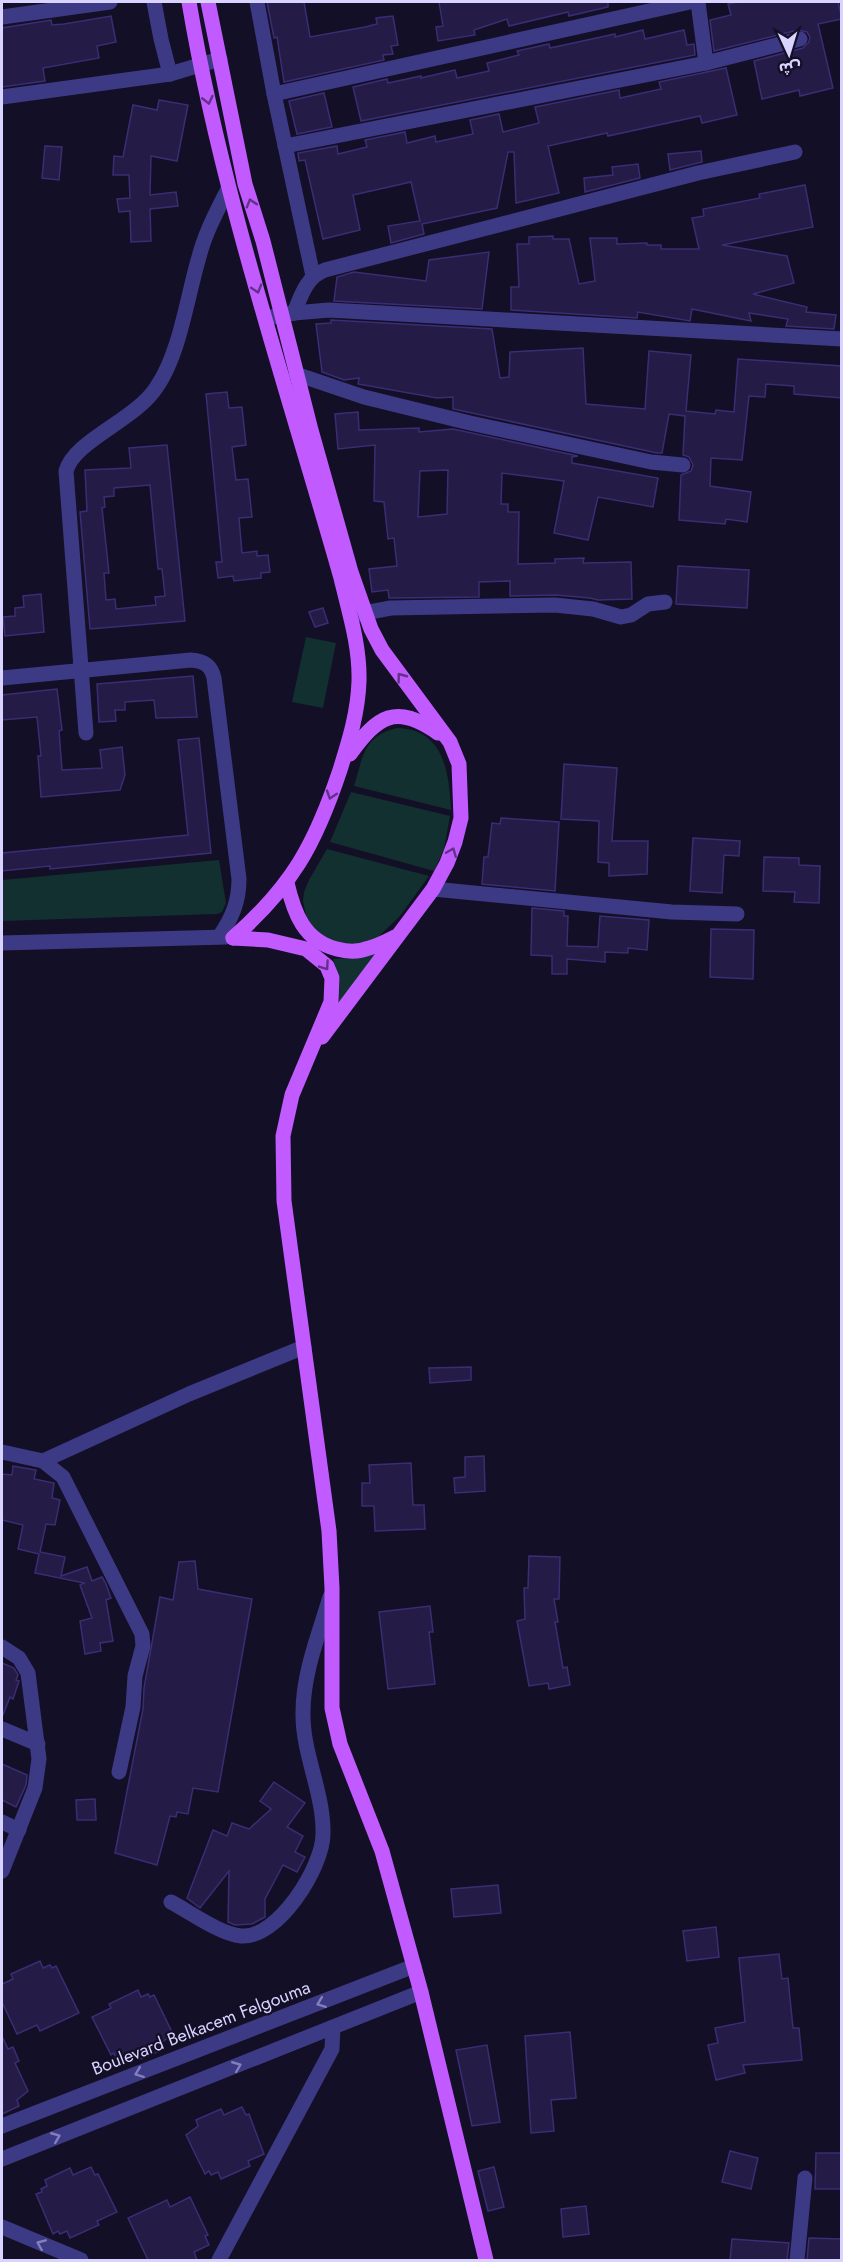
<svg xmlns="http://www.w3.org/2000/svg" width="843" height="2262" viewBox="0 0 843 2262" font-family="Jost,'Noto Sans Arabic',sans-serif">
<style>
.green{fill:#12302f}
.building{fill:#241b47;stroke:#3b2d73;stroke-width:1.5;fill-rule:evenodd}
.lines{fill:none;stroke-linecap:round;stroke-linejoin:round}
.minor{stroke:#3d3a85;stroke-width:15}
.major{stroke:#c25bff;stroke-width:15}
.oneway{stroke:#623188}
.oneway2{stroke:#837fbc}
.labels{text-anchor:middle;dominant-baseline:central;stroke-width:4.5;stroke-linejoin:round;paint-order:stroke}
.street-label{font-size:18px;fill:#d9d4ff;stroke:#130f26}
</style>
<rect width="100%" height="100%" fill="#130f26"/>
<!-- green -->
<g class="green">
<polygon points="306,637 336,643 323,708 292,702"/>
<path d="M397 728C444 729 449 772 451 810L354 786C363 757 363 736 397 728Z"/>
<polygon points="351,792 450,816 444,849 434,871 330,842"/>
<polygon points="327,849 429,876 400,916 377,938 358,946 327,941 307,920 303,901 304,892 309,880"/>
<polygon points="219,860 226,903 222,912 217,914 2,921 2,880"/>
<polygon points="380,950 338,1009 340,978 333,959 364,957"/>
</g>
<!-- building -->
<g class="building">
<polygon points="267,2 304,2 310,37 365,27 377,24 376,18 393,16 398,45 391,46 393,54 383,55 384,60 284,82 277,37 274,38"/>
<polygon points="439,2 608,2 608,7 569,16 568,12 509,26 507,19 474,30 475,35 438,41 436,27 443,26"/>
<polygon points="738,2 838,2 842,19 818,24 833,88 800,96 799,90 762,99 754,61 803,48 809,42 810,37 807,32 798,30 714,51 710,20 731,15 728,4"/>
<polygon points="111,16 116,42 97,46 99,58 43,68 45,81 2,87 2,28 51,20 52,25 64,24"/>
<polygon points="643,30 645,39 684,30 687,45 694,44 695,55 361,121 353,87 387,79 388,83 421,76 421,78 455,70 457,78 489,71 487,63 519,55 517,51 549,44 550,48 615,34 615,37"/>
<polygon points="726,68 737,115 702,123 700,116 608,136 607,133 548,146 559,193 516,203 514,152 508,152 497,208 422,224 424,234 391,243 388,226 420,221 411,182 353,195 360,230 323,239 305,160 299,161 298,153 337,146 338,154 367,147 365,140 405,132 407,143 435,136 436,142 473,134 470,120 499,114 503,132 539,123 535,107 619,90 620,98 661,89 659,82"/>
<polygon points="324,93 332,127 297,134 289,101"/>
<polygon points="159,100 188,105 177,161 151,156 150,195 176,192 178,206 150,209 151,241 131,242 130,211 119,212 117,199 130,198 129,175 113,175 114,156 123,157 133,105 157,110"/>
<polygon points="45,146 62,147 59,180 42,178"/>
<polygon points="701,151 702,162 670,170 668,154"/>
<polygon points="638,164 640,178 585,192 584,178 613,175 612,167"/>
<polygon points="805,185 813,227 722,245 787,256 794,283 753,294 807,307 806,312 836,315 834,329 786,326 788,319 749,313 751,321 692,309 690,321 638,312 637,318 511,310 511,287 519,287 517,244 529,244 529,237 553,236 553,239 569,239 579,284 595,281 590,238 617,238 617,244 647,243 647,245 661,245 661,249 699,249 692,218 704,216 703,209 760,198 759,194"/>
<polygon points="489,252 482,309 334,301 337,277 354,272 426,281 429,260"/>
<polygon points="331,320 492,329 500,378 509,377 510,352 583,348 586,404 645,409 649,351 691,355 686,411 715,414 716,410 734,412 738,359 842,366 842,398 794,394 794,386 766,384 765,397 749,396 742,460 711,458 710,486 751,492 747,522 726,519 725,524 679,520 681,475 691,471 693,465 689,457 683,455 685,416 669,414 662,453 657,453 453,409 453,397 437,398 358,384 359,378 344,380 322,372 316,324 331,323"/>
<polygon points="227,392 229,408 242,407 246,445 232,447 236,480 248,479 252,517 239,518 242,553 257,551 257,556 268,555 270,572 261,573 261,578 234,581 233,576 218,578 216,562 222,562 206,394"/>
<path d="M358 412 359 430 419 428V432L453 429 578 456 572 457V463L658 478 653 507 598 497 588 540 554 533 564 481 502 473 501 504H508V512H519L518 564 555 563V559L584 558 583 563 631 562 632 599 598 600 590 598 556 595 510 596V581L479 582V597L389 598 388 590 372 592 369 569 397 566 394 538 388 539 384 502 374 501 375 445 338 449 335 414ZM448 470 447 514 418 517 420 471Z"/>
<path d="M167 445 185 621 90 629 80 512 87 511 85 470 131 468 129 448ZM150 485 158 569H162L165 596 155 597 156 605 116 609 115 599 106 600 104 573H109L102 508 105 507 104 497 114 496V488Z"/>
<polygon points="678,566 749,570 747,608 676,604"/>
<polygon points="41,594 44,632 5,636 3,617 15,616 15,608 24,607 23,596"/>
<polygon points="323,608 328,623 315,627 309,612"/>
<polygon points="193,676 197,717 156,718 154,700 125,702 125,710 115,710 116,721 99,722 97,684"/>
<polygon points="57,689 62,730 59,731 62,770 102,768 100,750 122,747 125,775 120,790 41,797 38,756 41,756 37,717 2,720 2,695"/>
<polygon points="199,738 211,853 50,869 50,866 2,871 2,853 188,835 178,740"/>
<polygon points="564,764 617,768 612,841 648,841 647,874 609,876 609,863 598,862 599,821 561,819"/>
<polygon points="501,818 559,822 555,891 482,884 484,857 488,857 492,823 500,824"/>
<polygon points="693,838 740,841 739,856 724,855 722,893 690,891"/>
<polygon points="764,857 799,858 799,865 820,866 819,903 794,902 795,892 763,891"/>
<polygon points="532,908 564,911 564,916 568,916 567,946 598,947 600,916 649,920 647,950 628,948 628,953 605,952 605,962 567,959 567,974 552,974 552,956 531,955"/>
<polygon points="711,929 754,930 753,979 710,977"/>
<polygon points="471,1367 471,1380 430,1383 429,1368"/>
<polygon points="484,1456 485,1491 455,1493 454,1478 465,1477 465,1457"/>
<polygon points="411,1463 413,1505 424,1505 425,1529 375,1531 374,1506 362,1506 362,1483 370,1483 369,1465"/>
<polygon points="13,1466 36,1470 34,1479 54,1483 52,1498 60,1500 55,1525 46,1524 40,1552 65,1557 61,1576 87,1567 92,1581 102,1577 106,1584 111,1598 106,1600 113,1641 100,1643 101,1651 85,1654 80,1621 92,1618 80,1585 84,1583 35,1573 39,1554 18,1549 23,1525 2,1520 2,1474 12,1475"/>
<polygon points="529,1556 560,1557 559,1599 554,1599 558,1622 555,1622 563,1668 567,1667 570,1685 549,1689 548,1683 529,1686 517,1621 525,1619 524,1588 528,1588"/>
<polygon points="195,1561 198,1589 252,1599 218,1792 193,1788 188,1814 177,1812 176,1817 170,1816 157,1865 115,1853 143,1709 144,1688 160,1597 173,1600 179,1562"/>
<polygon points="430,1606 433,1632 429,1632 435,1684 388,1689 379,1612"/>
<polygon points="2,1663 14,1668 18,1675 16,1680 19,1681 13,1699 10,1697 3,1715 2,1715"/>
<polygon points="2,1764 27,1775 26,1785 16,1807 2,1800"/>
<polygon points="274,1782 305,1803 287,1827 303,1836 295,1852 305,1857 297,1872 283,1865 265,1899 265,1917 252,1924 235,1925 228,1922 229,1871 200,1908 187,1898 213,1830 227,1836 232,1823 249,1829 271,1809 260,1801"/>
<polygon points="95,1799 96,1820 77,1820 76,1800"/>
<polygon points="498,1885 501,1913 454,1917 451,1889"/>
<polygon points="716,1927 719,1957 687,1961 683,1931"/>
<polygon points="779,1954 782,1979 788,1978 793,2028 799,2028 802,2060 743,2065 745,2073 716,2080 708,2045 718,2043 715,2028 745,2022 739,1958"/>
<polygon points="40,1961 43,1968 50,1965 52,1968 56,1966 79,2013 40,2031 37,2025 17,2034 2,2002 2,1984 13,1979 11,1974"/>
<polygon points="138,1990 141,1997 148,1994 150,1997 154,1995 173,2034 161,2043 164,2049 138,2060 135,2054 117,2062 114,2053 111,2055 92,2017 111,2008 109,2004"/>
<polygon points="570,2032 576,2098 551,2100 554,2131 531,2133 525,2036"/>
<polygon points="2,2036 8,2049 13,2047 19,2061 15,2063 28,2091 17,2100 19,2106 2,2114"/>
<polygon points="487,2045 500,2122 472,2126 456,2050"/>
<polygon points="242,2107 246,2115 249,2114 264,2154 248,2161 250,2166 221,2179 218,2172 211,2175 209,2171 205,2174 186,2135 198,2126 196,2120 221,2109 224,2115"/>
<polygon points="730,2151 758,2158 751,2189 722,2182"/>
<polygon points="816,2153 842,2153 842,2189 815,2189"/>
<polygon points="91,2167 95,2175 98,2174 117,2212 97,2221 99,2225 70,2238 67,2231 60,2234 58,2231 53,2234 36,2194 42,2192 41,2189 47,2186 45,2180 70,2168 73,2175"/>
<polygon points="494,2167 504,2207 488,2211 478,2171"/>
<polygon points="190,2197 208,2235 205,2236 209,2245 194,2252 197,2260 148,2260 128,2218 167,2200 170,2207"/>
<polygon points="586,2206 589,2234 563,2237 561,2209"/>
<polygon points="809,2238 842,2239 842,2260 807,2260"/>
<polygon points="732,2239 789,2243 787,2260 730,2260"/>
</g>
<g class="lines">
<!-- minor -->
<g class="minor">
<polyline points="154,2 161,39 170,74"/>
<polyline points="257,2 274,94 313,276"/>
<polyline points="698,2 706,63"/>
<polyline points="2,17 110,2"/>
<polyline points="274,94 690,2"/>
<polyline points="2,97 170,74 220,59"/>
<polyline points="285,146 706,63 800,39"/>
<path d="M294 313C301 296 306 277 325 270L698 173 795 152"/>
<polyline points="266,318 294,313 329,310 842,339"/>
<polyline points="296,374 364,397 470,423 651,462 683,465"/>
<polyline points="353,615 391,608 555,605 593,609 621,617 631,615 648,604 665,602"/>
<path d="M2 678 191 660C204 661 211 665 214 678L239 879C239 902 232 918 219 937"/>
<path d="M86 733 66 471C74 441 135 420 156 388 180 354 187 297 199 257 205 233 217 211 228 189"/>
<polyline points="433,889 672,912 737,914"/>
<polyline points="2,943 226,937"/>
<polyline points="2,1452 43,1461 63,1477 142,1634 143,1646 135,1676 133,1707 119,1772"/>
<polyline points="43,1461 189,1394 304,1347"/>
<polyline points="2,1647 19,1658 28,1673 39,1759 35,1788 2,1871"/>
<polyline points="2,1729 38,1744"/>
<polyline points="2,1822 19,1830"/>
<path d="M171 1902C190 1912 220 1934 241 1936 278 1939 323 1867 323 1834 324 1793 302 1753 303 1712 303 1673 319 1634 330 1597"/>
<polyline points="2,2126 414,1966"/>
<polyline points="2,2159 421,1992"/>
<polyline points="2,2227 81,2260"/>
<polyline points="219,2260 332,2049 333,2027"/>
<polyline points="797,2260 805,2178"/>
</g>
<!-- major -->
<g class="major">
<path d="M189 2C222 198 287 387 341 578 349 612 360 646 359 681 358 713 349 741 340 770 315 845 292 886 233 938"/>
<polyline points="208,2 245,184 263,241 311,430 351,572 371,629 382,650 450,742 459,764 461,818 455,842 447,863 433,889 322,1037"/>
<path d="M350 754C378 716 395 703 438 733"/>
<path d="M287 883C294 913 304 941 337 949 348 952 359 952 369 948 378 946 387 941 395 937"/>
<polyline points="233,938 268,940 306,949 327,966 332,978 331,1002 292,1095 283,1136 284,1201 329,1531 332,1588 332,1708 340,1744 382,1851 421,1992 486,2260"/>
</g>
</g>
<!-- one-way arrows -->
<defs><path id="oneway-chevron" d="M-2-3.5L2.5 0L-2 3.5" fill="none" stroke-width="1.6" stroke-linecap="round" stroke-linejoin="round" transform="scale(1.5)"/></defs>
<g class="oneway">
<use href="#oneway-chevron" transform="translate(208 100) rotate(77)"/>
<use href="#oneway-chevron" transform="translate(251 203) rotate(-107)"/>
<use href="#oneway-chevron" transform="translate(257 289) rotate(73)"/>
<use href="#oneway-chevron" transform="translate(401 677) rotate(-127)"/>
<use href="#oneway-chevron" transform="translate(331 795) rotate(108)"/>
<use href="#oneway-chevron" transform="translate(452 852) rotate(-68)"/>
<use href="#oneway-chevron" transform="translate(325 966) rotate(55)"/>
</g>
<g class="oneway2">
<use href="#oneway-chevron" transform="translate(321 2003) rotate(159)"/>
<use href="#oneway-chevron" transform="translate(237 2066) rotate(-22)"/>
<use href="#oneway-chevron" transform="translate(139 2073) rotate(159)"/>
<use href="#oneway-chevron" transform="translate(56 2137) rotate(-22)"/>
<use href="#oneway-chevron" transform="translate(41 2244) rotate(-157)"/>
</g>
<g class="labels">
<!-- street labels -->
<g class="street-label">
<text transform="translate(201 2028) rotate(-21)">Boulevard Belkacem Felgouma</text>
</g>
</g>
<!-- border -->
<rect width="843" height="2262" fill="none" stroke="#d9d4ff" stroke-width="6"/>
<!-- north arrow -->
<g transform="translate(789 54) rotate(176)" stroke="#130f26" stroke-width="4.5" paint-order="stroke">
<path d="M0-4.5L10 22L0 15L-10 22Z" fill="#d9d4ff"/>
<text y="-9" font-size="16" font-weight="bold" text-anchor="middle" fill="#d9d4ff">ش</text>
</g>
</svg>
